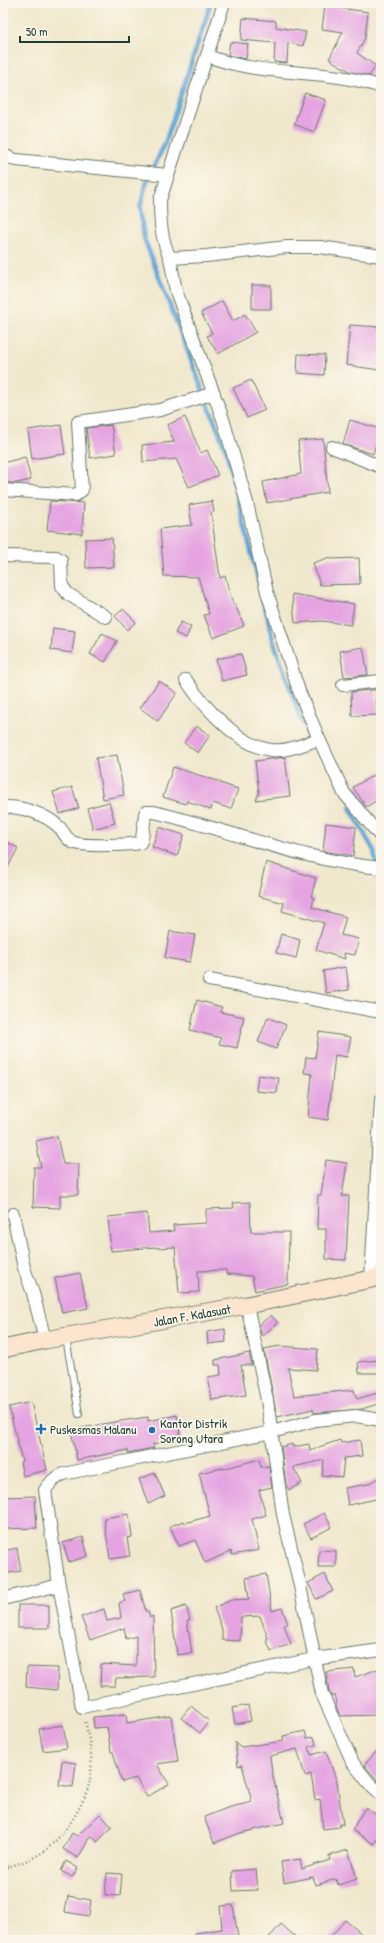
<svg xmlns="http://www.w3.org/2000/svg" width="384" height="1943" viewBox="0 0 384 1943" font-family="'Patrick Hand',sans-serif">
<style>
.lines{fill:none;stroke-linecap:round;stroke-linejoin:round}
.stream{stroke:#5ca2d2;stroke-width:4.5}
.building{fill:#e5a4e1}
.lane-casing{stroke:#68796a;stroke-width:8}
.street-casing{stroke:#68796a;stroke-width:14}
.secondary-casing{stroke:#68796a;stroke-width:19}
.path{stroke:#68796a;stroke-width:2.5;stroke-dasharray:1 3;stroke-linecap:butt}
.lane{stroke:#fff;stroke-width:6}
.street{stroke:#fff;stroke-width:12}
.secondary{stroke:#fce5cf;stroke-width:17}
.poi-dot{fill:#1f6fb2;stroke:#fbf7ec;stroke-width:1.5}
.labels{text-anchor:middle;dominant-baseline:central;stroke-width:3.5;stroke-linejoin:round;paint-order:stroke}
.street-label{font-size:13px;fill:#1f3d34;stroke:#fbf7ec}
.poi-label{font-size:13px;fill:#1f3d34;stroke:#fbf7ec;text-anchor:start}
</style>
<rect width="100%" height="100%" fill="#fbf7ec"/>
<filter id="ink" filterUnits="userSpaceOnUse"><feTurbulence type="fractalNoise" baseFrequency=".025" numOctaves="2"/><feDisplacementMap in="SourceGraphic" scale="8" xChannelSelector="R" yChannelSelector="G"/><feConvolveMatrix kernelMatrix="1 2 1 2 8 2 1 2 1" color-interpolation-filters="sRGB"/></filter>
<filter id="wash" filterUnits="userSpaceOnUse"><feTurbulence type="fractalNoise" baseFrequency=".012" numOctaves="4" result="noise"/><feDisplacementMap in="SourceGraphic" scale="16" xChannelSelector="R" yChannelSelector="G"/><feGaussianBlur stdDeviation="0.9" result="paint"/><feColorMatrix in="noise" values="0 0 0 0 0 0 0 0 0 0 0 0 0 0 0 0 0 1.4 0 .05"/><feComposite in="paint" operator="in"/></filter>
<g filter="url(#wash)">
<rect width="100%" height="100%" fill="#f0e8cd"/>
<g class="lines">
<!-- stream -->
<g class="stream">
<polyline points="211,3 165,143 146,184 140,208 144,238 226,451 273,640 301,719 313,740"/>
<polyline points="350,808 374,851 381,889"/>
<polyline points="380,1008 381,995"/>
</g>
</g>
<g id="blocks">
<!-- building -->
<g class="building">
<polygon points="325,6 368,12 365,38 357,53 376,66 369,76 351,72 329,59 343,32 322,29"/>
<polygon points="243,18 276,21 276,27 306,32 303,46 288,43 287,63 274,62 275,43 241,40"/>
<polygon points="230,42 248,44 246,59 228,55"/>
<polygon points="305,93 326,100 314,132 294,124"/>
<rect x="252" y="285" width="19" height="24"/>
<polygon points="222,301 233,321 245,314 256,332 218,354 207,336 212,333 201,313"/>
<polygon points="350,325 381,327 381,358 379,370 346,365"/>
<polygon points="298,354 325,355 324,375 297,373"/>
<polygon points="251,380 265,410 247,418 233,388"/>
<polygon points="185,417 201,453 207,450 218,475 189,487 176,459 143,462 142,445 174,442 167,425"/>
<polygon points="350,420 380,429 373,454 343,444"/>
<polygon points="61,425 65,454 32,459 28,430"/>
<polygon points="111,425 116,454 90,458 86,428"/>
<polygon points="323,439 328,492 267,503 263,482 301,474 298,441"/>
<polygon points="25,457 31,480 17,483 5,483 3,463"/>
<polygon points="50,501 84,503 82,534 47,530"/>
<polygon points="212,501 214,512 211,513 220,578 225,576 233,604 235,604 244,626 213,638 204,615 209,614 198,577 164,576 160,529 192,525 189,505"/>
<polygon points="112,538 114,567 86,568 85,539"/>
<polygon points="330,557 331,559 359,558 360,584 320,585 313,563"/>
<polygon points="292,594 354,604 351,625 322,621 295,623"/>
<polygon points="123,609 136,622 127,630 115,616"/>
<polygon points="181,622 191,627 186,638 175,633"/>
<polygon points="53,628 75,631 72,653 51,650"/>
<polygon points="102,633 117,641 105,662 90,654"/>
<polygon points="363,647 368,675 344,677 340,651"/>
<polygon points="241,654 247,675 222,681 216,659"/>
<polygon points="159,681 177,693 158,721 140,708"/>
<polygon points="370,690 376,690 377,715 352,716 351,692"/>
<polygon points="196,726 210,735 198,753 184,743"/>
<polygon points="117,755 124,795 103,799 96,758"/>
<polygon points="285,757 290,796 256,800 259,793 255,761"/>
<polygon points="173,767 221,782 220,783 238,789 231,809 213,803 211,810 187,801 186,804 163,797"/>
<polygon points="381,771 381,798 366,807 353,787"/>
<polygon points="72,787 79,808 60,814 53,792"/>
<polygon points="109,802 115,823 93,829 87,808"/>
<polygon points="326,823 356,827 353,856 323,851"/>
<polygon points="159,827 184,835 177,856 152,847"/>
<polygon points="3,840 18,848 3,877"/>
<polygon points="266,862 316,878 311,897 314,898 312,907 346,917 341,935 359,939 355,955 344,953 345,959 316,950 324,923 282,911 284,903 258,896"/>
<polygon points="170,931 195,935 190,962 165,958"/>
<polygon points="281,934 300,940 296,958 276,953"/>
<polygon points="346,967 349,990 326,993 323,971"/>
<polygon points="197,1000 222,1007 220,1012 244,1017 237,1048 219,1044 221,1038 190,1030"/>
<polygon points="268,1017 286,1025 276,1049 258,1042"/>
<polygon points="319,1032 351,1037 347,1057 335,1055 328,1120 308,1117 312,1074 304,1073 306,1057 315,1058"/>
<polygon points="258,1075 279,1078 277,1093 256,1091"/>
<polygon points="57,1136 63,1164 79,1164 78,1195 60,1195 60,1208 33,1207 34,1167 41,1167 36,1141"/>
<polygon points="326,1160 347,1163 342,1196 349,1196 346,1260 326,1259 326,1229 317,1229 318,1195 321,1195"/>
<polygon points="250,1202 251,1232 289,1232 288,1284 255,1291 252,1276 226,1274 226,1270 198,1271 199,1292 179,1293 175,1247 156,1248 156,1247 111,1251 108,1217 147,1213 149,1233 174,1231 173,1225 206,1223 206,1209 234,1208 233,1203"/>
<polygon points="80,1273 88,1308 62,1313 55,1278"/>
<polygon points="271,1315 278,1323 262,1336 259,1325"/>
<polygon points="225,1329 226,1342 208,1344 207,1332"/>
<polygon points="280,1346 318,1349 316,1370 288,1368 294,1396 354,1390 357,1399 381,1392 381,1403 362,1409 314,1413 313,1409 277,1417 264,1349"/>
<polygon points="249,1353 252,1365 241,1365 246,1395 212,1400 208,1377 221,1375 220,1365 215,1365 215,1360"/>
<polygon points="379,1360 380,1373 359,1373 358,1362"/>
<polygon points="31,1402 47,1470 23,1476 20,1462 22,1461 9,1407"/>
<polygon points="177,1415 181,1439 153,1444 154,1448 128,1453 128,1450 77,1460 71,1430 114,1422 148,1417 148,1421"/>
<polygon points="340,1440 341,1443 360,1440 362,1456 344,1458 342,1477 322,1475 324,1460 293,1467 302,1483 289,1490 286,1485 281,1447 292,1444 293,1447 309,1444 310,1450"/>
<polygon points="259,1459 261,1467 269,1466 272,1487 259,1490 266,1515 252,1519 259,1550 232,1555 231,1551 205,1563 195,1540 179,1546 170,1526 184,1521 185,1523 210,1516 199,1473 223,1468 223,1469"/>
<polygon points="155,1473 165,1496 148,1504 139,1479"/>
<polygon points="381,1476 381,1498 348,1505 345,1488 368,1484"/>
<polygon points="35,1496 37,1528 3,1529 3,1497"/>
<polygon points="324,1513 332,1527 311,1538 303,1524"/>
<polygon points="129,1514 132,1537 127,1538 130,1556 110,1559 104,1518"/>
<polygon points="83,1537 88,1556 69,1562 63,1543"/>
<polygon points="17,1548 21,1571 3,1574 3,1551"/>
<polygon points="319,1550 336,1551 336,1567 318,1567"/>
<polygon points="266,1574 272,1611 282,1608 288,1624 284,1625 291,1644 271,1651 266,1639 268,1638 260,1616 241,1617 240,1641 222,1640 222,1629 214,1608 231,1600 249,1599 246,1578"/>
<polygon points="325,1574 333,1591 316,1599 308,1583"/>
<polygon points="140,1590 146,1612 148,1611 150,1618 153,1616 154,1677 116,1678 115,1686 100,1686 101,1664 136,1666 136,1636 126,1639 124,1628 90,1640 81,1617 104,1609 107,1621 121,1618 119,1603 125,1601 123,1594"/>
<rect x="18" y="1605" width="31" height="23"/>
<polygon points="186,1606 190,1620 187,1621 192,1653 177,1655 171,1611"/>
<polygon points="27,1667 58,1668 57,1690 26,1687"/>
<polygon points="381,1668 381,1715 340,1716 336,1706 335,1696 331,1696 329,1692 326,1672 354,1669 355,1677"/>
<polygon points="248,1705 251,1721 235,1724 232,1708"/>
<polygon points="191,1706 209,1721 200,1733 181,1718"/>
<polygon points="126,1714 127,1723 171,1716 178,1761 157,1764 169,1784 147,1797 136,1778 122,1782 113,1752 111,1752 107,1727 94,1728 93,1717"/>
<polygon points="63,1725 67,1748 43,1751 39,1729"/>
<polygon points="305,1731 307,1738 314,1737 316,1745 309,1747 311,1755 326,1751 337,1782 343,1825 339,1823 340,1827 323,1829 320,1799 315,1800 311,1774 305,1776 297,1749 270,1756 272,1773 284,1823 240,1833 214,1843 204,1817 227,1808 252,1802 242,1765 238,1766 235,1742 241,1747 284,1741 283,1736"/>
<polygon points="381,1747 381,1784 364,1765"/>
<polygon points="62,1761 76,1763 73,1787 59,1785"/>
<polygon points="365,1808 381,1817 381,1833 374,1844 352,1830"/>
<polygon points="100,1814 112,1827 97,1842 91,1835 78,1858 63,1849 72,1833 77,1836"/>
<polygon points="348,1850 357,1879 338,1885 336,1879 316,1885 313,1877 284,1883 281,1862 300,1859 302,1869 330,1860 329,1856"/>
<polygon points="66,1861 78,1868 72,1877 61,1871"/>
<polygon points="256,1869 258,1890 233,1891 232,1871"/>
<polygon points="107,1873 122,1874 120,1896 105,1895"/>
<polygon points="68,1896 91,1900 89,1916 65,1912"/>
<polygon points="233,1905 238,1938 195,1940 194,1933 222,1929 220,1906"/>
<polygon points="345,1920 369,1940 328,1940"/>
<polygon points="281,1924 299,1940 267,1940"/>
</g>
</g>
</g>
<g filter="url(#ink)">
<use href="#blocks" fill-opacity="0" stroke="#68796a" stroke-width="1"/>
<g class="lines">
<defs>
<polyline id="lane" points="66,1338 79,1414"/>
<g id="street">
<path d="M224 3 160 200C160 220 161 239 170 258L206 256 287 247H320L381 256"/>
<path d="M208 56C263 78 325 67 381 87"/>
<polyline points="3,155 16,160 168,175"/>
<polyline points="170,258 176,291 223,419 247,503 267,592 299,691 319,739 344,793 381,837"/>
<polyline points="332,447 381,467"/>
<polyline points="3,490 76,495 82,490 78,422 160,410 214,393"/>
<polyline points="3,556 56,557 61,560 62,586 68,594 106,617"/>
<path d="M186 680C203 706 239 746 271 750 286 752 305 744 319 739"/>
<polyline points="343,685 381,681"/>
<path d="M3 807C22 806 46 814 60 828 64 833 66 838 72 842 82 847 127 845 140 843L142 839 145 814 146 812H154C230 830 303 861 381 868"/>
<polyline points="209,980 381,1012"/>
<polyline points="13,1214 24,1268 33,1293 45,1340"/>
<polyline points="371,1279 381,1100"/>
<polyline points="247,1305 267,1400 283,1515 299,1581 322,1694 353,1763 369,1783 381,1794"/>
<polyline points="381,1420 356,1416 316,1420 272,1432 63,1474 52,1481 45,1490 59,1585 82,1707 314,1659 381,1650"/>
<polyline points="3,1599 59,1585"/>
</g>
<polyline id="secondary" points="3,1349 45,1340 247,1305 381,1277"/>
</defs>
<!-- lane casing -->
<use href="#lane" class="lane-casing"/>
<!-- street casing -->
<use href="#street" class="street-casing"/>
<!-- secondary casing -->
<use href="#secondary" class="secondary-casing"/>
<!-- path -->
<path class="path" d="M3 1868C19 1864 35 1859 48 1848 68 1830 89 1799 91 1772 93 1755 88 1736 85 1720"/>
<!-- lane -->
<use href="#lane" class="lane"/>
<!-- street -->
<use href="#street" class="street"/>
<!-- secondary -->
<use href="#secondary" class="secondary"/>
</g>
</g>
<!-- markers -->
<g class="poi-dot">
<path d="M39 1423h4v4h4v4h-4v4h-4v-4h-4v-4h4z"/>
<circle cx="152" cy="1430" r="4"/>
</g>
<g class="labels">
<!-- street labels -->
<g class="street-label">
<text transform="translate(192 1315) rotate(-10)">Jalan F. Kalasuat</text>
</g>
<!-- poi labels -->
<g class="poi-label">
<text x="160" y="1423">Kantor Distrik<tspan x="160" dy="15">Sorong Utara</tspan></text>
<text x="50" y="1429">Puskesmas Malanu</text>
</g>
</g>
<!-- margin -->
<rect width="384" height="1943" fill="none" stroke="#fbf7ec" stroke-width="16"/>
<!-- scale -->
<path d="M20 36v6h109v-6" fill="none" stroke="#1f3d34" stroke-width="2"/>
<text x="26" y="36" font-size="12" fill="#1f3d34" stroke="#fbf7ec" stroke-width="3" paint-order="stroke">50 m</text>
</svg>
